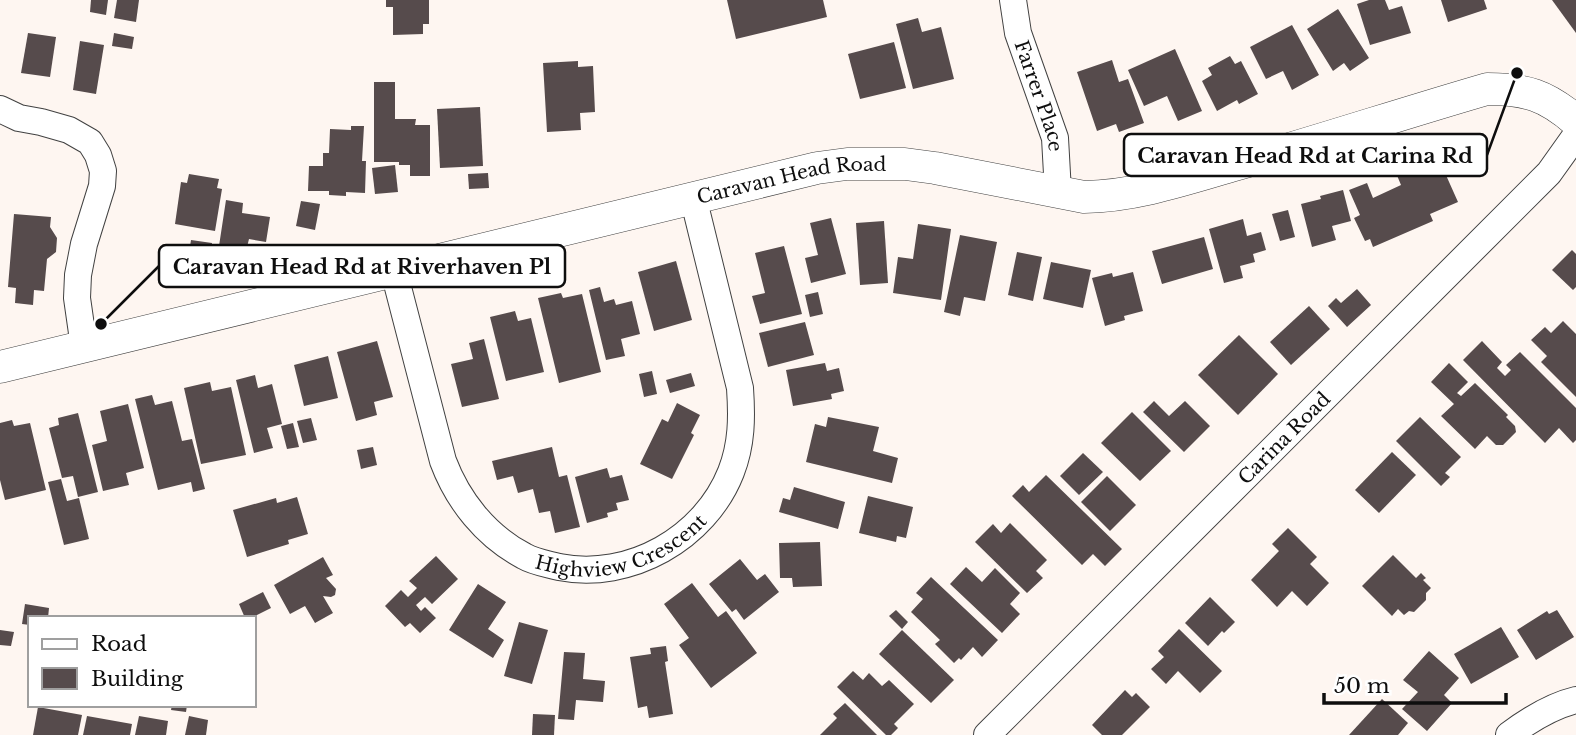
<svg xmlns="http://www.w3.org/2000/svg" width="1576" height="735" viewBox="0 0 1576 735" font-family="'Libre Baskerville',serif">
<style>
.building{fill:#564b4c}
.lines{fill:none;stroke-linecap:round;stroke-linejoin:round}
.minor-casing{stroke:#414141;stroke-width:28}
.tertiary-casing{stroke:#414141;stroke-width:33}
.minor{stroke:#fff;stroke-width:26}
.tertiary{stroke:#fff;stroke-width:32}
.labels{text-anchor:middle;dominant-baseline:central;stroke-width:7;stroke-linejoin:round;paint-order:stroke}
.street-label{font-size:19px;fill:#0e0e0e;stroke:#fff}
.leader{fill:none;stroke:#0e0e0e;stroke-width:2.5}
.callout-dot{fill:#0e0e0e;stroke:#fff;stroke-width:2.5}
.callout{fill:#fff;stroke:#0e0e0e;stroke-width:2.5}
.callout-label{font-size:21px;text-anchor:middle;font-weight:bold;fill:#0e0e0e}
</style>
<rect width="100%" height="100%" fill="#fef6f1"/>
<!-- building -->
<g class="building">
<polygon points="91,0 108,0 106,15 90,12"/>
<polygon points="117,0 139,0 136,22 114,18"/>
<polygon points="386,0 429,0 429,24 423,24 423,34 393,35 393,7 386,7"/>
<polygon points="727,0 823,0 827,17 736,39"/>
<polygon points="1369,0 1385,0 1389,10 1402,6 1411,33 1370,45 1357,4"/>
<polygon points="1441,0 1484,0 1487,9 1448,22"/>
<polygon points="1552,0 1576,0 1576,33"/>
<polygon points="1338,9 1369,58 1350,71 1344,63 1333,71 1307,29"/>
<polygon points="918,18 922,32 941,27 954,79 913,89 896,24"/>
<polygon points="1292,25 1319,75 1292,90 1283,71 1266,79 1250,47"/>
<polygon points="28,33 56,37 50,77 21,73"/>
<polygon points="114,33 134,37 132,49 112,46"/>
<polygon points="80,41 104,45 96,94 73,90"/>
<polygon points="894,42 906,88 860,99 848,54"/>
<polygon points="1175,49 1202,111 1178,121 1167,96 1144,106 1128,70"/>
<polygon points="1230,56 1235,64 1241,61 1258,94 1239,104 1237,100 1217,111 1202,81 1212,75 1208,68"/>
<polygon points="1112,60 1119,82 1128,79 1144,123 1119,132 1116,124 1097,131 1077,72"/>
<polygon points="578,61 578,67 593,66 595,112 580,113 581,130 547,132 543,63"/>
<polygon points="374,82 395,82 395,119 416,119 415,125 430,125 430,176 410,176 410,165 399,165 399,162 374,162"/>
<polygon points="480,107 483,166 440,168 437,109"/>
<polygon points="351,126 364,126 362,161 366,161 365,193 346,192 346,196 329,195 329,191 308,191 309,166 323,166 323,153 329,153 330,129 351,130"/>
<polygon points="1437,155 1458,202 1430,214 1433,221 1373,247 1370,239 1365,241 1354,218 1360,215 1349,190 1367,183 1373,198 1401,185 1396,173"/>
<polygon points="395,165 398,192 375,194 372,168"/>
<polygon points="488,173 489,188 469,189 468,174"/>
<polygon points="189,174 219,179 217,188 222,189 215,231 175,224 181,182 187,183"/>
<polygon points="1343,190 1351,221 1332,226 1336,240 1312,247 1301,204 1321,199 1320,196"/>
<polygon points="226,200 243,203 242,213 270,217 266,242 249,239 247,247 236,245 236,249 219,246"/>
<polygon points="301,201 320,204 315,230 296,226"/>
<polygon points="1288,210 1295,237 1280,241 1272,214"/>
<polygon points="14,214 51,217 50,227 57,238 56,252 47,259 44,291 34,290 33,305 15,303 16,288 8,287"/>
<polygon points="831,218 846,274 811,283 805,258 818,255 810,223"/>
<polygon points="1243,219 1247,236 1261,232 1266,250 1253,254 1255,262 1240,266 1243,278 1224,283 1209,229"/>
<polygon points="884,221 888,283 860,285 856,223"/>
<polygon points="918,224 951,229 941,300 893,293 898,257 913,259"/>
<polygon points="960,235 997,242 985,301 964,297 960,316 944,312"/>
<polygon points="1204,237 1213,269 1162,284 1152,251"/>
<polygon points="191,240 212,243 208,270 187,266"/>
<polygon points="784,246 802,314 760,324 752,296 765,293 755,253"/>
<polygon points="1572,250 1576,254 1576,287 1573,290 1552,270"/>
<polygon points="1017,252 1042,257 1033,301 1008,295"/>
<polygon points="676,261 692,320 654,331 638,272"/>
<polygon points="1051,262 1091,270 1083,308 1043,299"/>
<polygon points="1133,272 1143,311 1124,316 1125,320 1105,326 1092,278 1112,273 1113,277"/>
<polygon points="600,287 604,302 614,299 616,305 632,301 640,334 621,339 625,356 606,360 589,290"/>
<polygon points="1357,289 1371,305 1347,327 1328,306 1336,298 1341,303"/>
<polygon points="818,292 823,314 810,317 805,295"/>
<polygon points="561,293 563,298 582,294 601,372 559,383 538,298"/>
<polygon points="1309,306 1330,329 1291,365 1270,342"/>
<polygon points="515,311 518,321 531,318 544,372 506,381 490,317"/>
<polygon points="1563,321 1576,334 1576,397 1541,362 1547,356 1531,340 1545,327 1551,333"/>
<polygon points="805,322 814,355 768,367 759,333"/>
<polygon points="1239,335 1278,374 1238,415 1198,375"/>
<polygon points="484,339 499,399 462,407 451,364 473,359 469,343"/>
<polygon points="377,341 393,397 374,402 377,415 356,421 337,352"/>
<polygon points="1482,341 1502,362 1497,368 1505,376 1511,370 1506,365 1520,352 1576,408 1576,440 1573,443 1559,428 1545,443 1463,360"/>
<polygon points="328,356 338,398 304,406 294,365"/>
<polygon points="825,363 827,371 839,368 844,391 831,394 832,399 793,406 786,370"/>
<polygon points="1449,363 1468,382 1457,393 1461,396 1475,383 1508,415 1506,417 1515,426 1516,432 1503,445 1496,445 1487,436 1475,449 1441,416 1454,404 1431,382"/>
<polygon points="652,371 657,394 644,397 639,374"/>
<polygon points="691,373 695,386 670,393 666,380"/>
<polygon points="255,375 258,388 272,384 282,424 267,428 273,448 254,453 236,380"/>
<polygon points="210,382 212,391 231,387 246,455 201,464 184,388"/>
<polygon points="152,395 155,405 172,401 182,441 192,439 205,489 193,492 191,482 158,490 135,399"/>
<polygon points="1154,401 1169,416 1185,401 1210,426 1184,452 1143,412"/>
<polygon points="677,403 700,415 691,433 694,435 672,479 640,464 662,419 668,422"/>
<polygon points="128,404 144,468 126,473 129,485 103,491 92,445 107,441 100,411"/>
<polygon points="1132,412 1171,451 1140,481 1101,443"/>
<polygon points="78,413 98,492 78,497 73,476 62,478 49,428 59,425 58,418"/>
<polygon points="828,417 879,427 873,451 898,458 892,483 806,462 815,424 826,427"/>
<polygon points="1420,417 1461,457 1445,473 1450,477 1441,486 1396,441"/>
<polygon points="311,418 317,440 303,443 297,421"/>
<polygon points="12,420 14,426 30,423 46,490 5,500 0,480 0,423"/>
<polygon points="293,423 299,447 287,449 281,426"/>
<polygon points="373,447 377,465 361,469 357,450"/>
<polygon points="552,447 559,477 567,475 580,527 555,533 550,511 539,513 533,489 518,493 513,476 497,480 492,461"/>
<polygon points="1392,452 1416,475 1379,513 1355,490"/>
<polygon points="1083,453 1103,472 1079,495 1060,476"/>
<polygon points="607,468 610,478 622,475 629,500 616,503 618,510 607,513 608,517 587,523 575,477"/>
<polygon points="1046,475 1122,549 1105,566 1093,554 1082,565 1012,496 1023,485 1029,492"/>
<polygon points="1107,476 1136,505 1110,531 1081,502"/>
<polygon points="61,479 67,501 79,498 89,539 64,545 48,482"/>
<polygon points="794,487 845,502 838,529 779,512 783,498 790,500"/>
<polygon points="868,496 913,507 906,538 897,536 896,542 859,533"/>
<polygon points="297,497 308,534 288,540 289,544 247,557 233,510 276,498 277,503"/>
<polygon points="1010,523 1047,560 1036,571 1043,578 1027,593 975,542 993,524 1001,533"/>
<polygon points="1288,528 1317,557 1310,564 1329,583 1307,606 1292,591 1277,607 1251,580 1279,551 1272,544"/>
<polygon points="820,542 822,586 793,587 792,578 780,578 779,543"/>
<polygon points="1393,555 1416,578 1421,573 1426,578 1423,580 1431,588 1426,593 1426,600 1414,612 1409,611 1404,615 1398,609 1392,616 1362,586"/>
<polygon points="436,556 458,579 432,604 425,597 416,605 421,611 425,607 436,618 420,633 410,623 405,627 385,606 401,590 408,597 417,588 409,581"/>
<polygon points="323,557 333,575 326,578 336,589 335,595 331,597 323,596 333,613 315,623 305,606 290,614 274,585"/>
<polygon points="740,559 757,580 765,574 779,592 744,620 736,609 732,612 709,584"/>
<polygon points="966,567 982,582 995,568 1020,593 1010,604 1020,614 1002,633 950,584"/>
<polygon points="931,577 998,640 982,657 973,647 961,660 959,658 954,663 935,644 940,640 911,612 923,599 916,593"/>
<polygon points="692,583 718,617 726,611 757,653 711,688 679,645 689,638 664,604"/>
<polygon points="478,584 506,602 488,629 504,640 493,658 449,630"/>
<polygon points="263,592 271,608 251,618 245,618 239,604"/>
<polygon points="1210,597 1235,622 1224,633 1222,631 1208,646 1185,623"/>
<polygon points="25,604 49,608 48,618 30,618 30,625 22,624"/>
<polygon points="896,610 908,622 902,629 889,616"/>
<polygon points="1557,610 1574,637 1536,660 1517,630 1547,611 1549,614"/>
<polygon points="519,622 548,630 532,684 504,676"/>
<polygon points="1501,627 1519,657 1471,684 1454,654"/>
<polygon points="1179,629 1222,671 1200,693 1178,671 1166,684 1151,669 1164,657 1158,651"/>
<polygon points="0,630 14,632 11,646 0,645"/>
<polygon points="902,630 954,680 931,703 879,654"/>
<polygon points="666,646 668,661 665,662 673,714 649,718 647,706 638,708 630,657 651,654 650,648"/>
<polygon points="1429,651 1459,678 1444,695 1452,703 1427,731 1402,709 1418,692 1403,680"/>
<polygon points="564,652 585,653 583,679 605,681 603,702 576,700 574,720 558,719"/>
<polygon points="853,671 863,680 869,673 882,686 889,680 914,704 894,724 898,728 891,735 886,735 837,687"/>
<polygon points="1125,690 1132,697 1136,693 1150,707 1122,735 1102,735 1092,725"/>
<polygon points="1382,699 1408,723 1398,735 1349,735"/>
<polygon points="845,703 877,735 820,735 837,718 833,714"/>
<polygon points="172,705 187,705 186,712 171,710"/>
<polygon points="38,707 82,715 78,735 33,735"/>
<polygon points="533,714 555,715 554,735 532,735"/>
<polygon points="87,716 132,724 130,735 83,735"/>
<polygon points="139,716 168,721 166,735 135,735"/>
<polygon points="189,716 208,720 206,735 185,735"/>
</g>
<g class="lines">
<defs>
<g id="minor">
<path id="s1" d="M1013 0 1018 33 1055 138 1058 192"/>
<polyline points="0,109 19,118 41,122 69,130 90,142 98,155 103,171 102,186 84,244 78,275 77,298 84,347"/>
<path id="s2" d="M394 272 443 461C458 501 486 536 524 556 534 562 548 564 559 567 630 581 705 538 731 472 742 444 742 417 740 388L693 197"/>
<path id="s3" d="M987 735 1549 173 1576 135"/>
<path d="M1509 735C1529 720 1551 706 1576 700"/>
</g>
<g id="tertiary">
<path id="s4" d="M0 367 817 168 847 164H905L935 168 1084 197C1135 196 1183 180 1231 166 1316 142 1401 114 1487 89 1526 89 1546 95 1576 121"/>
</g>
</defs>
<!-- minor casing -->
<use href="#minor" class="minor-casing"/>
<!-- tertiary casing -->
<use href="#tertiary" class="tertiary-casing"/>
<!-- minor -->
<use href="#minor" class="minor"/>
<!-- tertiary -->
<use href="#tertiary" class="tertiary"/>
</g>
<g class="labels">
<!-- street labels -->
<g class="street-label">
<text stroke="none"><textPath href="#s1" startOffset="100">Farrer Place</textPath></text>
<text stroke="none"><textPath href="#s4" startOffset="814">Caravan Head Road</textPath></text>
<text stroke="none"><textPath href="#s3" startOffset="420">Carina Road</textPath></text>
<text stroke="none"><textPath href="#s2" startOffset="427">Highview Crescent</textPath></text>
</g>
</g>
<!-- callouts -->
<path class="leader" d="M1517 73L1487 155M101 324L159 266"/>
<g class="callout-dot">
<circle cx="1517" cy="73" r="7"/>
<circle cx="101" cy="324" r="7"/>
</g>
<g class="callout">
<rect x="1124" y="134" width="363" height="42" rx="7"/>
<rect x="159" y="245" width="406" height="42" rx="7"/>
</g>
<g class="callout-label">
<text x="1305" y="163">Caravan Head Rd at Carina Rd</text>
<text x="362" y="274">Caravan Head Rd at Riverhaven Pl</text>
</g>
<!-- legend -->
<rect x="28" y="616" width="228" height="91" fill="#ffffff" stroke="#9f9f9f" stroke-width="2"/>
<rect x="42" y="639" width="35" height="10" fill="#ffffff" stroke="#9f9f9f" stroke-width="2"/>
<text x="91" y="651" font-size="21" fill="#0e0e0e">Road</text>
<rect x="42" y="668" width="35" height="21" fill="#564b4c" stroke="#9f9f9f" stroke-width="2"/>
<text x="91" y="686" font-size="21" fill="#0e0e0e">Building</text>
<!-- scale -->
<path d="M1324 693v10h182v-10" fill="none" stroke="#0e0e0e" stroke-width="3.5"/>
<text x="1334" y="693" font-size="21" fill="#0e0e0e" stroke="#ffffff" stroke-width="5" paint-order="stroke">50 m</text>
</svg>
